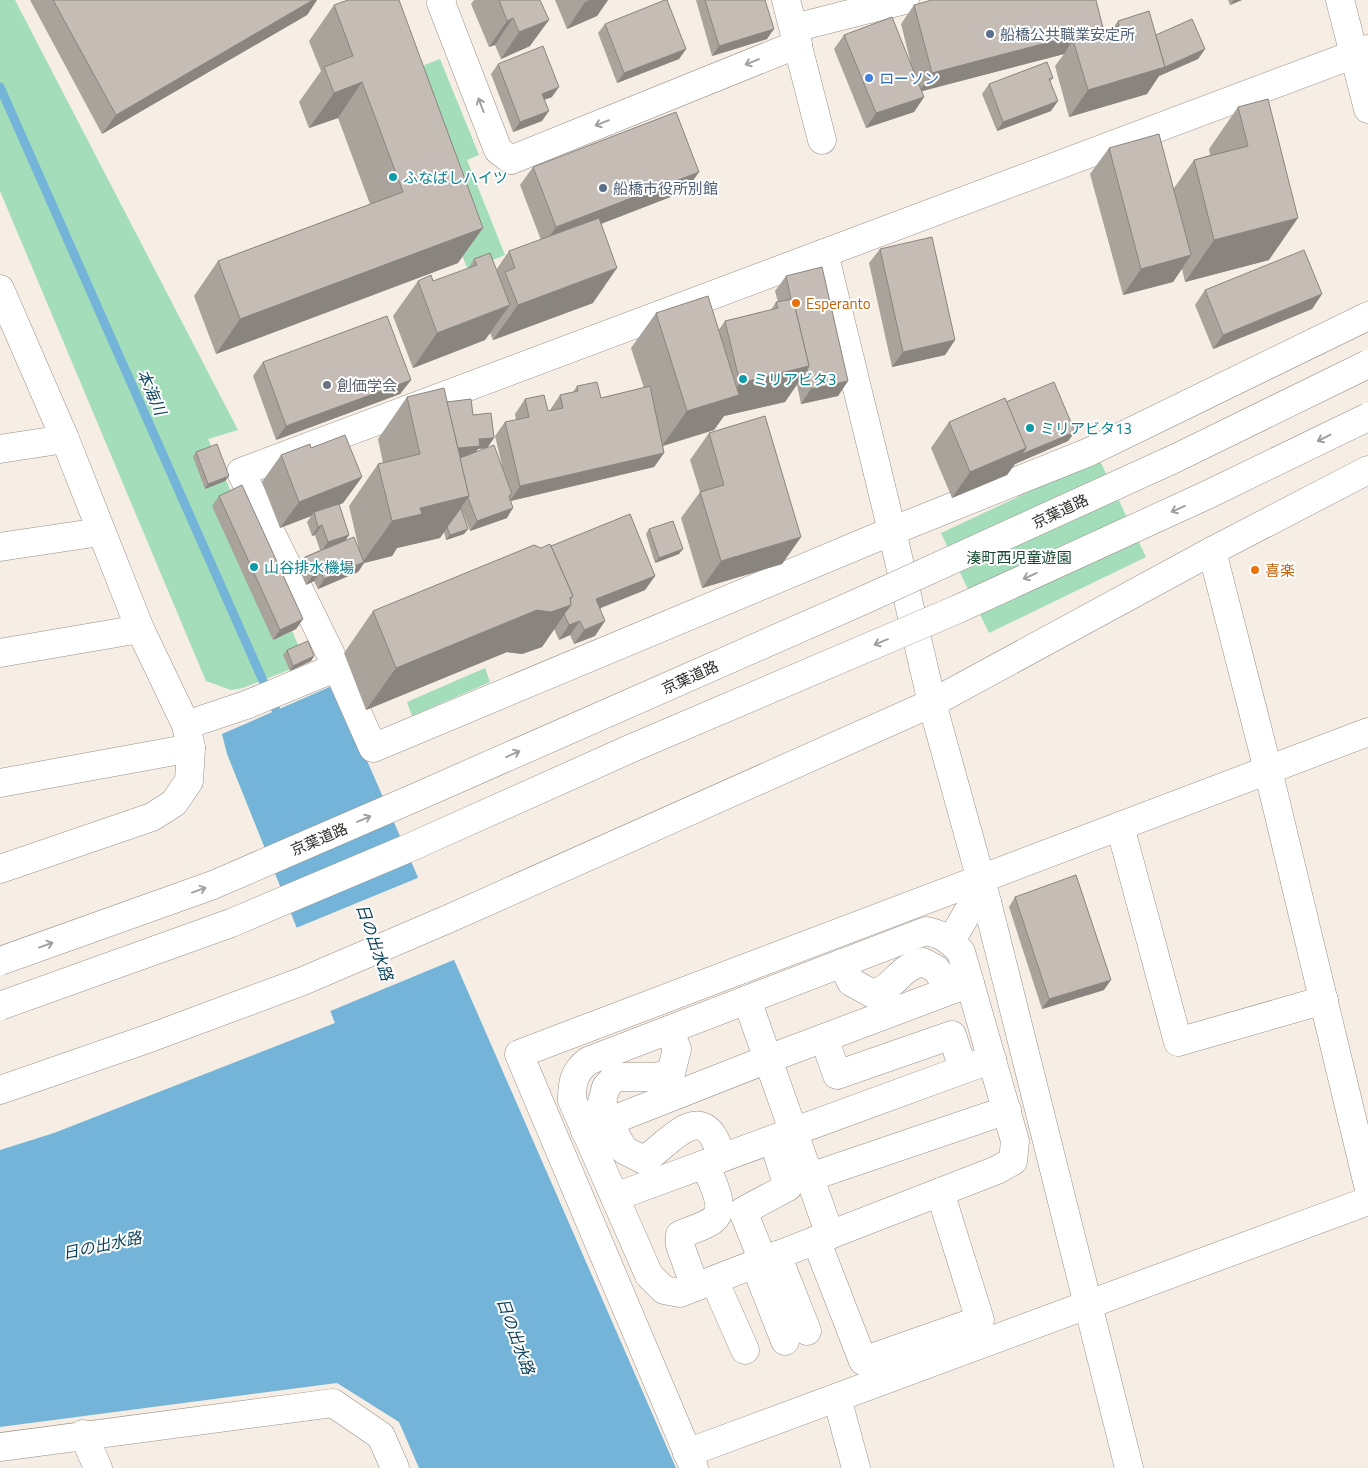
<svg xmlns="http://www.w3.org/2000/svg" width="1368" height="1468" viewBox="0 0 1368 1468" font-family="'Titillium Web','Noto Sans JP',sans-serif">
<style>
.green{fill:#a3ddba}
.water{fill:#73b4d8}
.pier{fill:#f6ede5}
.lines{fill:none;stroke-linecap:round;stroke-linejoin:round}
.stream{stroke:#73b4d8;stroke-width:9}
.minor-casing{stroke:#989088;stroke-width:29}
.minor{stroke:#fff;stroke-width:28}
.highway-bridge-casing{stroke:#989088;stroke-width:29;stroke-linecap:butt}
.highway-bridge{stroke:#fff;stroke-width:28}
.wall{fill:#a9a39c}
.shaded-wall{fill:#8a847f}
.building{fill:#c5bdb5;stroke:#8a847f}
.oneway{stroke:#a2a09f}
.service-dot{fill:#5c6f8a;stroke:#fff;stroke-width:2}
.shop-dot{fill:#3f7fe0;stroke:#fff;stroke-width:2}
.culture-dot{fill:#0f9aa8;stroke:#fff;stroke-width:2}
.food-dot{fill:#e8710a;stroke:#fff;stroke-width:2}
.worship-dot{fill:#6b7280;stroke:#fff;stroke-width:2}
.labels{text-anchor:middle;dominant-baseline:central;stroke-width:4;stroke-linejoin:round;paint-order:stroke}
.service-label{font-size:15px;fill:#4e5e75;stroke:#fff;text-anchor:start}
.shop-label{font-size:15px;fill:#366cbe;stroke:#fff;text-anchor:start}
.culture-label{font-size:15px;fill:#0d838f;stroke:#fff;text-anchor:start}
.food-label{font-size:15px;fill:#c56008;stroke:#fff;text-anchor:start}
.worship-label{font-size:15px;fill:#5b616d;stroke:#fff;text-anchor:start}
.street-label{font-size:15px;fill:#302d2a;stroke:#fff}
.park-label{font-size:15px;fill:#194a31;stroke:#fff}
.water-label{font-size:16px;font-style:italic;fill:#073f58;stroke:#fff}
</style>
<rect width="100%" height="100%" fill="#f6ede5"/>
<!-- green -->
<g class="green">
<polygon points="0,0 15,0 238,430 208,439 306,663 243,688 231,690 206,681 0,191"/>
<polygon points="440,59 479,155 467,160 505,255 468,270 391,78"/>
<polygon points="1099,459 1146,557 989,633 941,533"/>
<polygon points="485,668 490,682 412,716 407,702"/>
</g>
<!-- water -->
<polygon class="water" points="334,685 676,1468 419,1468 399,1422 337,1383 0,1427 0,1150 54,1133 335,1023 227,754 222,734"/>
<!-- pier -->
<polygon class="pier" points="420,877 456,959 328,1012 296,928"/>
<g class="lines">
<!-- stream -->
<polyline class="stream" points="0,87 280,719"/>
<defs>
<g id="minor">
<polyline points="442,0 441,3 498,150 511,160 798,44"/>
<polyline points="786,0 822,140"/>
<polyline points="1340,0 1368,109"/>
<polyline points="794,28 905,0"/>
<polyline points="1368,49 241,472 337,667 373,748 892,531 1089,452 1368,316"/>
<polyline points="824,253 892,531 932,703 987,902 1129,1468"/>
<polyline points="0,289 65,439 140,629 186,725 191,748 189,781 174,803 152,817 0,869"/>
<polyline points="0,449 65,439"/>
<polyline points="0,547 100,532"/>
<polyline points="1212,551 1268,770 1368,1185"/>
<polyline points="0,653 140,629"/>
<polyline points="186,725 246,705 337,667"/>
<polyline points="0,783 191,748"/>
<polyline points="1120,826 1178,1042 1324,1000"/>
<path d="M926 931C942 934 950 940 961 952L1015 1141 1013 1161 997 1170 680 1293 664 1290 649 1275 572 1100C572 1082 574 1072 588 1061Z"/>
<polyline points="951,941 970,908 987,902"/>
<path d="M842 963 851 982 873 994C896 987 899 967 923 962L936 969 950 990"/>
<polyline points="747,1000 830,1235"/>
<path d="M669 1030 677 1049 671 1073 655 1077H615L606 1087 602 1102 608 1122 624 1150 644 1160C663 1149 694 1106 713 1136 717 1142 719 1151 722 1158"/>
<polyline points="824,1038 837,1075 952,1035 963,1069"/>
<polyline points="0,1090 150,1038 303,981 448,919 932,703 1212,551 1368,470"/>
<polyline points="585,1131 768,1059 970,983"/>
<polyline points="810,1177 1007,1110"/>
<polyline points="615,1197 992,1059"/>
<polyline points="816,1240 863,1361 980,1320 940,1192"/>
<polyline points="777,1255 807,1331"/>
<polyline points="763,1261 743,1211 788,1187 773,1139"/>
<polyline points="755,1264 785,1341"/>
<polyline points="714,1280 745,1350"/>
<path d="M695 1287 680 1245V1235C690 1230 704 1227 713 1220 728 1208 710 1178 705 1164"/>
<polyline points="837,1398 856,1468"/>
<polyline points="83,1434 98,1468"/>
<polyline points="0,1447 333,1403 381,1436 395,1468"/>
<polyline points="687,1453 1368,1201"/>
<polyline points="694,1468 519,1054 1368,732"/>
</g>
</defs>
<!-- minor casing -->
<use href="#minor" class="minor-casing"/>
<!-- minor -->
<use href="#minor" class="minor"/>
<defs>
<g id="highway-bridge">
<polyline points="0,961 213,885 421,795 864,600 1176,458 1368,364"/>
<polyline points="0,1006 231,923 411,847 632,748 958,609 1207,495 1368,417"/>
</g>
</defs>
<!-- highway-bridge casing -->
<use href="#highway-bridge" class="highway-bridge-casing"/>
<!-- highway-bridge -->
<use href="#highway-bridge" class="highway-bridge"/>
</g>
<!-- wall -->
<g class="wall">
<polygon points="30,0 317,0 307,15 102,134"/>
<polygon points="474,0 540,0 530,46 501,59 495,45 489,47 471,4"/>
<polygon points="555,0 608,0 597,16 567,29"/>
<polygon points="696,0 765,0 767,39 712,56"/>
<polygon points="1228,0 1242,0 1230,5"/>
<polygon points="334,5 458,263 216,354 194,296 218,261 370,204 338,118 309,128 299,102 321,71 309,41"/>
<polygon points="914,5 1103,28 1101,32 1113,28 1118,21 1156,35 1205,49 1198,59 1159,76 1147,94 1069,117 1055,66 1064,54 921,91 924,97 914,112 866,128 834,49 844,35 913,72 901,24"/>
<polygon points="605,24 686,49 679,59 617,83 598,33"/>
<polygon points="498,64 552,97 544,100 542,121 513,132 491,74"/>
<polygon points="1053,78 1050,82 1051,111 997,131 982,94 989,84"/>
<polygon points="1268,99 1269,260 1185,282 1182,269 1173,282 1123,295 1090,174 1109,148 1174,188 1194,160 1210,155 1209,149 1238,107"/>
<polygon points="533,167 686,191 601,224 593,303 493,340 490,333 485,340 413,368 393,316 418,281 433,281 468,269 474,259 496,270 509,251 541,240 520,185"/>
<polygon points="880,249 955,340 945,355 892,367 869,263"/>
<polygon points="786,276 848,381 838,396 801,404 797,385 785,402 724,416 714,430 663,446 664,453 654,467 511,501 507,518 470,531 461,507 468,529 464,534 446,540 444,532 440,538 397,548 392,556 364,563 358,572 318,589 314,581 306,585 298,566 305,557 320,550 315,535 312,536 307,522 311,516 280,528 262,482 281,455 311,448 362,477 343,503 339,505 349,535 346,540 359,549 349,506 378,464 383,463 378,439 407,397 447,402 473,415 494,438 487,448 478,449 475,452 502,465 495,436 505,422 516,420 515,414 525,399 548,411 550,411 550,410 560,395 573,392 577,386 601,398 644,388 631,348 656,313 718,331 725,321 771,310 776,302 778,302 775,291"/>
<polygon points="1205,290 1322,294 1312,309 1213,349 1195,305"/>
<polygon points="263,362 411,380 400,394 276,440 253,376"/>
<polygon points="1006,402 1075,432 1068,441 1015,464 1007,475 952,498 931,448 949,422"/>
<polygon points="709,433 801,537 782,564 702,588 681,518 700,492 690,460"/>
<polygon points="196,452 229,476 225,481 205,489 193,457"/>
<polygon points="219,496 303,619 296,629 273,640 212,506"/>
<polygon points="649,529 679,554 655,563 646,534"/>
<polygon points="551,546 655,576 645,590 600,608 595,636 574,644 570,635 559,640 554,629 542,647 522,654 507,652 366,710 344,653 373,611 541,548"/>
<polygon points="287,650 314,656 311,661 290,671 283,655"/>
<polygon points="1015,897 1104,990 1042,1009 1009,907"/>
</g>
<!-- shaded-wall -->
<g class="shaded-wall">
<polygon points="313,0 317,0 307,15 102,134 116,115"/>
<polygon points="590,0 608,0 597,16 567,29 585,2"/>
<polygon points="1234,0 1242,0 1230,5"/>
<polygon points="513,18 495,45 489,47 507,21"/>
<polygon points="549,20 530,46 501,59 519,32"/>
<polygon points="1103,28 1090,47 1073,40 1064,54 919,92 932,73"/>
<polygon points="774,29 767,39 712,56 719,46"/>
<polygon points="686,49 679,59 617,83 624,73"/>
<polygon points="1205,49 1198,59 1159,76 1147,94 1069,117 1088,90 1164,67"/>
<polygon points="362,82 338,118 309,128 334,93"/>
<polygon points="559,87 552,97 535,103 542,94"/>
<polygon points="924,97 914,112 866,128 876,113"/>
<polygon points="1058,101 1051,111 997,131 1003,122"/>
<polygon points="549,111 542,121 513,132 520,122"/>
<polygon points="699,172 686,191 543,246 556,227"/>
<polygon points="1298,218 1269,260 1185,282 1214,240"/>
<polygon points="483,228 458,263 216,354 240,319"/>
<polygon points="1191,255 1173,282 1123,295 1141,269"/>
<polygon points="617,268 593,303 493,340 518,305"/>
<polygon points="1322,294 1312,309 1213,349 1223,335"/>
<polygon points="510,305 485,340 413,368 437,333"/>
<polygon points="955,340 945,355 892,367 903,352"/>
<polygon points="809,366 785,402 724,416 714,430 662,446 687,411 730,398 740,383"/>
<polygon points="411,380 400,394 276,440 286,426"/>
<polygon points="848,381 838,396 801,404 811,389"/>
<polygon points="1075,432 1068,441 1015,464 1007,475 952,498 970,472 1026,448"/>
<polygon points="494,438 487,448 478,449 473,456 438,460 445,450 479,439"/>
<polygon points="664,453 654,467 510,501 520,486"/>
<polygon points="229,476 225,481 205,489 208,484"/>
<polygon points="362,477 343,503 314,515 314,512 311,516 280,528 299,502"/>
<polygon points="469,496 440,538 397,548 392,556 364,563 358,572 318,589 324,579 362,563 392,521 420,508"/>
<polygon points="513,508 507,518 470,531 477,521"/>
<polygon points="322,525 315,535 312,536 318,527"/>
<polygon points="468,529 464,534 446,540 450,535"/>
<polygon points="349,535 342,545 321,552 328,542"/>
<polygon points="801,537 782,564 702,588 721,561"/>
<polygon points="683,549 679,554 655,563 659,558"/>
<polygon points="321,572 314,581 306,585 313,575"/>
<polygon points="655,576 645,590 586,614 596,599"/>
<polygon points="573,596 571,605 542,647 522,654 507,652 366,710 396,668 537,610 570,598"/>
<polygon points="303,619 296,629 273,640 280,630"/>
<polygon points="580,621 570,635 559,640 569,625"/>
<polygon points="605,621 595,636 574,644 584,630"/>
<polygon points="314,656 311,661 290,671 293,666"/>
<polygon points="1111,980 1104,990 1042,1009 1049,999"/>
</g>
<!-- building -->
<g class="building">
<polygon points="53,0 313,0 116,115"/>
<polygon points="348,0 399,0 483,228 240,319 218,261 403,192 362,82 334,93 324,67 353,56 334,5"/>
<polygon points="499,0 540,0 549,20 519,32 513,18 507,21"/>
<polygon points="665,0 667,0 686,49 624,73 605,24"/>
<polygon points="705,0 765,0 774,29 719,46"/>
<polygon points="932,0 1096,0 1103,28 932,73 914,5"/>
<polygon points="1149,11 1165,67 1088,90 1073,40 1119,26 1118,21"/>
<polygon points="892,17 924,97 876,113 844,35"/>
<polygon points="1192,19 1205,49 1165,67 1156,35"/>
<polygon points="543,46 559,87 542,94 549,111 520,122 498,64"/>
<polygon points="1047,62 1053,78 1049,79 1058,101 1003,122 989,84"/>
<polygon points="1268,99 1298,218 1214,240 1194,160 1248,146 1238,107"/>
<polygon points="676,112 699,172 556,227 533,167"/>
<polygon points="1159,134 1191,255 1141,269 1109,148"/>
<polygon points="599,218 617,268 518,305 505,272 515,268 509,251"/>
<polygon points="932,237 955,340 903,352 880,249"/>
<polygon points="1304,250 1322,294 1223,335 1205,290"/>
<polygon points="490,253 510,305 437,333 418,281 431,275 433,281 477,265 474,259"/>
<polygon points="822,267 848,381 811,389 807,370 809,366 793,299 791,299 786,276"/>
<polygon points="708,296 739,395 687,411 656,313"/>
<polygon points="793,299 809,366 740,383 725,321 778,308 776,302"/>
<polygon points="387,316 411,380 286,426 263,362"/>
<polygon points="597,382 601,398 650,386 664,453 520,486 505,422 529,417 525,399 544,395 548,411 563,408 560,395 578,391 577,386"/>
<polygon points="1054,382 1075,432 1022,454 1026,448 1006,402"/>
<polygon points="444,388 469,496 420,508 422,514 392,521 378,464 420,454 407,397"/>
<polygon points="1005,398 1026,448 970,472 949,422"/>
<polygon points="471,399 473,415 491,413 494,438 479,439 480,446 458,448 447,402"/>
<polygon points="765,416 801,537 721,561 700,492 724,485 709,433"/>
<polygon points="345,435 362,477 299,502 281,455 310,444 311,448"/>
<polygon points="217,444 229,476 208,484 196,452"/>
<polygon points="494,445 512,494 509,496 513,508 477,521 468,498 469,496 460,458"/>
<polygon points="242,485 303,619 280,630 219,496"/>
<polygon points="339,504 349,535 328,542 322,525 318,527 314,512"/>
<polygon points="461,508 468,529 450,535 447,527"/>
<polygon points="630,514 655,576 596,599 605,621 584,630 580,621 569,625 564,614 571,605 570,600 573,596 551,546"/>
<polygon points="673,521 683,549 659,558 649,529"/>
<polygon points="354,537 364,562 324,579 321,572 313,575 305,557"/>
<polygon points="550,544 573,596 570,598 571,605 551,612 537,610 396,668 373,611 534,545 541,548"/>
<polygon points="308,641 314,656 293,666 287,650"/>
<polygon points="1076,875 1111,980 1049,999 1015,897"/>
</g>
<!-- one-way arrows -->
<defs><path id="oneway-shaft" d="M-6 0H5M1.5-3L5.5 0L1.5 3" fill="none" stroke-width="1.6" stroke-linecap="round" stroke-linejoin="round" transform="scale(1.25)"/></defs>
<g class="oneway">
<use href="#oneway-shaft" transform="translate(752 62) rotate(158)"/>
<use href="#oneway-shaft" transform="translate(481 105) rotate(-111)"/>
<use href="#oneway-shaft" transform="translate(602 123) rotate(158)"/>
<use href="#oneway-shaft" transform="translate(1324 438) rotate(154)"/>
<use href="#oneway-shaft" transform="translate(1178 509) rotate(156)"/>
<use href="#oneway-shaft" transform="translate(1030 576) rotate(156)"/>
<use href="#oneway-shaft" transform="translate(881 642) rotate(157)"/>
<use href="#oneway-shaft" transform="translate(513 754) rotate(-24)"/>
<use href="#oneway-shaft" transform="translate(364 819) rotate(-23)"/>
<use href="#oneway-shaft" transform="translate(199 890) rotate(-20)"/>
<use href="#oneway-shaft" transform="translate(46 945) rotate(-20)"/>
</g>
<!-- markers -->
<g class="service-dot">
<circle cx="990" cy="34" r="5"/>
<circle cx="603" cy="188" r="5"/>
</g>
<circle class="shop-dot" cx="869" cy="78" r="5"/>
<g class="culture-dot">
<circle cx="393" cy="177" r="5"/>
<circle cx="743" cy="379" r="5"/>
<circle cx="1030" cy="428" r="5"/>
<circle cx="254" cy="567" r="5"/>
</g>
<g class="food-dot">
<circle cx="796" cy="303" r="5"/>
<circle cx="1255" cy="570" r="5"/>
</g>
<circle class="worship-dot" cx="327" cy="385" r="5"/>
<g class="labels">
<!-- service labels -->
<g class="service-label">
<text x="1000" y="34">船橋公共職業安定所</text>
<text x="613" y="188">船橋市役所別館</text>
</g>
<!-- shop labels -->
<g class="shop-label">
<text x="879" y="78">ローソン</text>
</g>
<!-- culture labels -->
<g class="culture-label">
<text x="403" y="177">ふなばしハイツ</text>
<text x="753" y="379">ミリアビタ3</text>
<text x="1040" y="428">ミリアビタ13</text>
<text x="264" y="567">山谷排水機場</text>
</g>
<!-- food labels -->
<g class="food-label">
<text x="806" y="303">Esperanto</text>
<text x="1265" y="570">喜楽</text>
</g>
<!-- worship labels -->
<g class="worship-label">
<text x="337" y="385">創価学会</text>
</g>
<!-- street labels -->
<g class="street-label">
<text transform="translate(1060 511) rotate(-25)">京葉道路</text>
<text transform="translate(690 677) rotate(-24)">京葉道路</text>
<text transform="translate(319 839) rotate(-23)">京葉道路</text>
</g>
<!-- park labels -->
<g class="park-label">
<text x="1019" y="557">湊町西児童遊園</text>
</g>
<!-- water labels -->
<g class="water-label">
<text transform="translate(152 392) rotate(66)">本海川</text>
<text transform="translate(375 942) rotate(71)">日の出水路</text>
<text transform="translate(102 1245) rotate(-12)">日の出水路</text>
<text transform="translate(516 1336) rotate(70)">日の出水路</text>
</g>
</g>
</svg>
